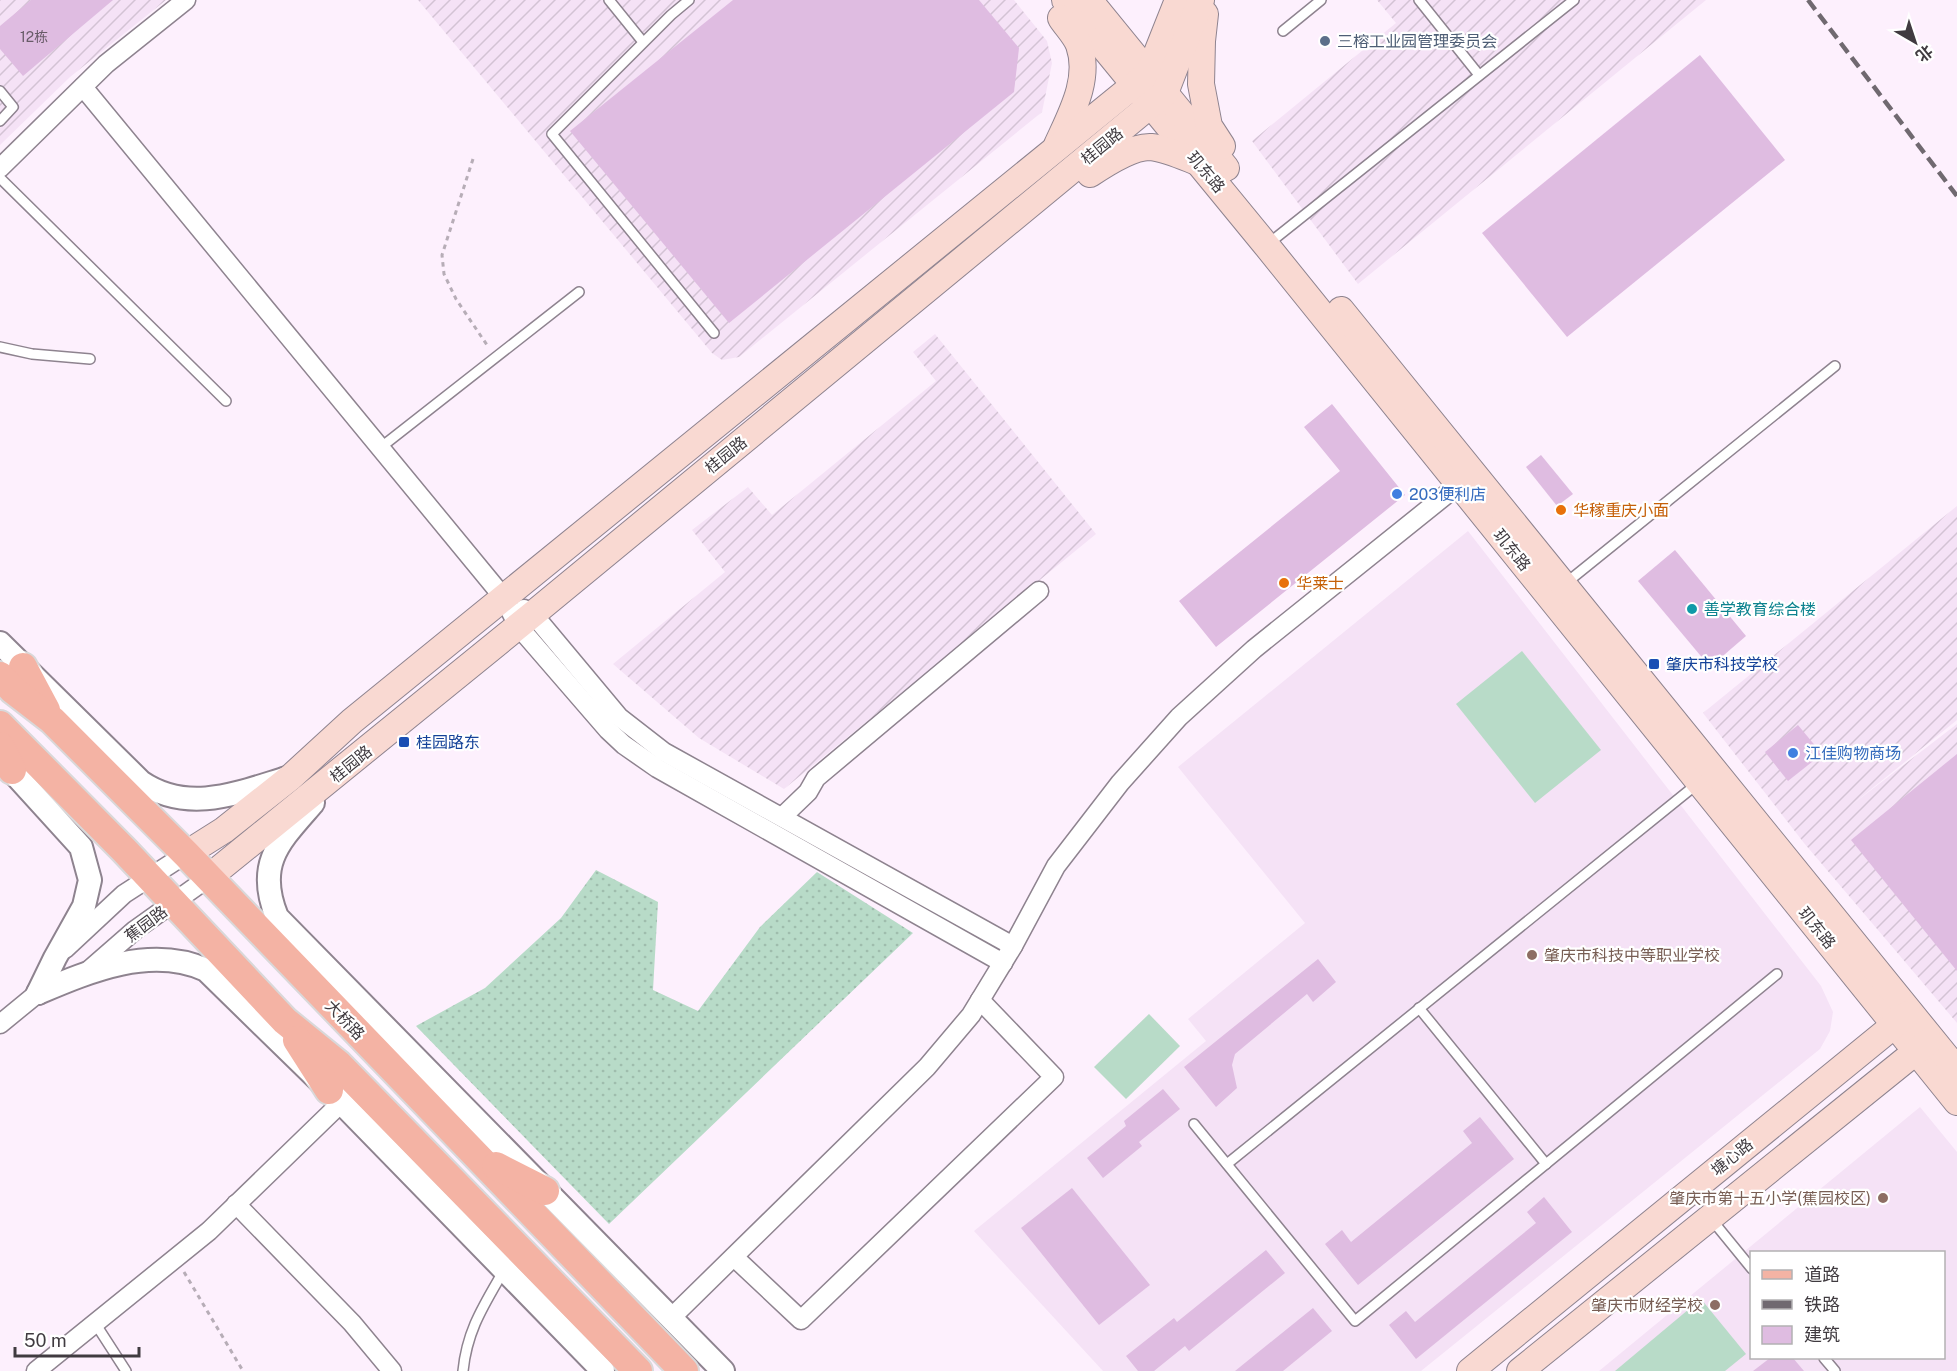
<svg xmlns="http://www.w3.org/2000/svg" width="1957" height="1371" viewBox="0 0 1957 1371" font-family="'Public Sans','Noto Sans SC',sans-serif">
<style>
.built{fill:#f5e2f6;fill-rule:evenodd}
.industrial{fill:url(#industrial-furrows)}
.garden{fill:url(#garden-dots)}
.pitch{fill:#b8dbc8}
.building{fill:#dfbce1}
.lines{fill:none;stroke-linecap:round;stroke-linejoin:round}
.service-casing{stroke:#8e838f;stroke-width:12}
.minor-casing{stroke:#8e838f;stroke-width:21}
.tertiary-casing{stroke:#8e838f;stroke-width:26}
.secondary-casing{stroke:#8e838f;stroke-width:28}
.primary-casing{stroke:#d9d8d9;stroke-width:32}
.path{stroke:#b7adb7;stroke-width:3;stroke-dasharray:4.5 4.5;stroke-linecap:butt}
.service{stroke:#fff;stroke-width:9}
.minor{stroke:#fff;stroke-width:18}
.tertiary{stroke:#fff;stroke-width:22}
.secondary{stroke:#f9d9d2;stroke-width:26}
.primary{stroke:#f4b3a4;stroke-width:28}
.rail{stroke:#706970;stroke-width:4.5;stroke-dasharray:12 6;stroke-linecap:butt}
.service-dot{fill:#5c6f8a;stroke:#fff;stroke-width:2}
.shop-dot{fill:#3f7fe0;stroke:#fff;stroke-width:2}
.food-dot{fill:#e8710a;stroke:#fff;stroke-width:2}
.culture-dot{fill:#0f9aa8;stroke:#fff;stroke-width:2}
.transit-dot{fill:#1a4fb4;stroke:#fff;stroke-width:2}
.education-dot{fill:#8d6e63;stroke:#fff;stroke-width:2}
.labels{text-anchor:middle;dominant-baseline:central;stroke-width:4.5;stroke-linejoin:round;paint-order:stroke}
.number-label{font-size:14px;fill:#685b68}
.service-label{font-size:16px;fill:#4e5e75;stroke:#fff;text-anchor:start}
.street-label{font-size:16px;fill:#403b40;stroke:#fff}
.shop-label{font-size:16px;fill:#366cbe;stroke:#fff;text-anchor:start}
.food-label{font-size:16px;fill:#c56008;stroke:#fff;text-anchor:start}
.culture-label{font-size:16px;fill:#0d838f;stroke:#fff;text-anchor:start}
.transit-label{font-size:16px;fill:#164399;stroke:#fff;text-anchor:start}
.education-label{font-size:16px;fill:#785e54;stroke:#fff;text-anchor:end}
</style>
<defs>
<pattern id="industrial-furrows" width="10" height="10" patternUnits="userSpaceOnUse" patternTransform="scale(1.5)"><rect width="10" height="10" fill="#f5e2f6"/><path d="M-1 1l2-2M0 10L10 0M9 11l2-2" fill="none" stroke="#d3c3d4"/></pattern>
<pattern id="garden-dots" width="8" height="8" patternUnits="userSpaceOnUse" patternTransform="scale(1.5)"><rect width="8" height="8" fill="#b8dbc8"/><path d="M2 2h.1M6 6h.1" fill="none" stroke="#9fbdad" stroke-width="1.8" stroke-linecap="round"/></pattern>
</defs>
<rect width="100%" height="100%" fill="#fdf0fd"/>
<!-- built -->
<g class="built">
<polygon points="1468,531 1821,986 1833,1012 1830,1031 1820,1049 1421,1371 1103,1371 974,1231 1206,1041 1188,1019 1305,923 1178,767"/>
<path d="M1920 1107 1957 1152V1371H1599ZM1752 1252H1944V1358H1752Z"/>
</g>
<!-- industrial -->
<g class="industrial">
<polygon points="0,0 166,0 70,77 0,145"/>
<polygon points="418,0 1014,0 1047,41 1052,63 1042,112 739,357 722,360 712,353"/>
<polygon points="1377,0 1706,0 1358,284 1252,141 1396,23"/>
<polygon points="935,334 1096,534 784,789 699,738 613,664 725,572 692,530 748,487 772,515 936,381 913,352"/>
<polygon points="1957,506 1957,720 1849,807 1957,724 1957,1023 1804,843 1703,713"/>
</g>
<!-- garden -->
<polygon class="garden" points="596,870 658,902 653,990 698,1011 760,927 817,872 913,933 609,1224 416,1026 485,988 561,918"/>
<!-- pitch -->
<g class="pitch">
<polygon points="1522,651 1601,750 1535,803 1456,704"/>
<polygon points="1149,1014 1180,1046 1126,1099 1094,1067"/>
<polygon points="1701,1299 1746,1354 1725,1371 1615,1371"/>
</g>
<!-- building -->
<g class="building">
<polygon points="31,0 113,0 23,76 0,49 0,26"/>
<polygon points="733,0 979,0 1019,48 1014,92 729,323 570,131"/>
<polygon points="1700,55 1785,160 1567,337 1482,233"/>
<polygon points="1332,404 1405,495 1216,647 1179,601 1340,471 1304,427"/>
<polygon points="1541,455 1573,494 1557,506 1526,467"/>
<polygon points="1675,550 1746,636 1710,667 1638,581"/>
<polygon points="1798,725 1822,754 1788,781 1765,752"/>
<polygon points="1957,754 1957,971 1851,840"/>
<polygon points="1318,959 1336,982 1313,1002 1307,994 1235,1054 1232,1065 1237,1088 1216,1107 1184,1067"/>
<polygon points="1163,1089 1180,1109 1139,1142 1142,1146 1103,1178 1087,1158 1126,1126 1124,1121"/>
<polygon points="1480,1117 1514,1159 1358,1285 1325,1244 1342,1230 1351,1242 1472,1143 1463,1131"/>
<polygon points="1072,1188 1150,1285 1099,1325 1021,1228"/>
<polygon points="1544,1197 1572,1232 1416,1359 1389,1325 1406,1311 1415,1322 1536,1223 1527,1212"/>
<polygon points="1266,1250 1285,1273 1189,1351 1185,1346 1154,1371 1138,1371 1126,1356 1174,1318 1177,1322"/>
<polygon points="1313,1308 1332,1331 1283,1371 1235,1371"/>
<polygon points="1770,1358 1793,1358 1804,1371 1753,1371"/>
</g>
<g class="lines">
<defs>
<g id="service">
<polyline points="609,0 643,42"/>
<polyline points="689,0 671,15 552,134 714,333"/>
<polyline points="1419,0 1479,75"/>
<polyline points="1283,31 1321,0"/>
<polyline points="0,91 13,107 0,121"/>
<polyline points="0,178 226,401"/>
<polyline points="1268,244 1574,0"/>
<polyline points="0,347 32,354 90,359"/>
<polyline points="380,448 579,292"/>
<polyline points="1566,583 1835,366"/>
<polyline points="1419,1008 1546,1164"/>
<polyline points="1194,1124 1355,1321 1777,974"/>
<polyline points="1227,1164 1697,784"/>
<polyline points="1712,1220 1752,1269"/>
<polyline points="95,1323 126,1371"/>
<polyline points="1824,1358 1835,1371"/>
<path d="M463 1371C467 1330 484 1305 504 1270"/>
</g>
<g id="minor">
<polyline points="83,87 504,598 518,626 608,730 624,745 657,768 1003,963"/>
<polyline points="0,168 106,64 186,0"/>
<polyline points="524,609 533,614 619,717 664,752 1013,946"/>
<polyline points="782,817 808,792 816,778 1039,591"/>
<polyline points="65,949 124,894 186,854"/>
<polyline points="88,971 135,930 208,878"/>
<polyline points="0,1024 38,993"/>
<polyline points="236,1204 352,1323 392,1371"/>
<polyline points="734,1257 801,1320 1054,1077 980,1000"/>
<polyline points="671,1318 927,1067 971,1015 1013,946 1056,866 1120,783 1179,717 1254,649 1467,478"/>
<polyline points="36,1371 209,1231 341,1103"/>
</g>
<g id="tertiary">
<path d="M0 643 141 782C188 814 238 793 287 778"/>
<polyline points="0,758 81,847 90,880 84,906 55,958 38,993"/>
<path d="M313 803C280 841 255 863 277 917L723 1371"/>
<path d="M38 993C90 971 151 945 206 970L329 1090 603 1371"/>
</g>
<g id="secondary">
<polyline points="1065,0 1266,245 1957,1102"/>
<polyline points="1089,0 1226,168"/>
<polyline points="1205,14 1202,41 1201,84 1209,126 1222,146"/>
<path d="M1057 145C1071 114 1091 79 1079 45 1076 36 1066 26 1061 18"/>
<path d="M1090 174C1105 164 1132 146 1151 147 1167 149 1182 156 1197 162"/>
<polyline points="1341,310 1957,1070"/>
<polyline points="186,854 224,830 291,777 352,721 1149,73 1178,0"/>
<polyline points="208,878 533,614 1165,93 1201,0"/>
<polyline points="1470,1371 1908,1014"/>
<polyline points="1520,1371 1929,1041"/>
</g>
<g id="primary">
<polyline points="23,667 46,710"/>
<polyline points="0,676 13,690 52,720 186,854 684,1371"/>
<polyline points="0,725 124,850 285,1021 338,1064 638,1371"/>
<polyline points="0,746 12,770"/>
<polyline points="297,1040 329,1090"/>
<polyline points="496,1166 545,1191"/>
</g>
</defs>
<!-- service casing -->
<use href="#service" class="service-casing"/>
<!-- minor casing -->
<use href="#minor" class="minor-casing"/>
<!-- tertiary casing -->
<use href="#tertiary" class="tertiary-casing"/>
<!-- secondary casing -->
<use href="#secondary" class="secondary-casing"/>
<!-- primary casing -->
<use href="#primary" class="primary-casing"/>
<!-- path -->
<g class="path">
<polyline points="473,159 442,255 444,274 456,299 489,348"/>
<polyline points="184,1272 243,1371"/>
</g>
<!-- service -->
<use href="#service" class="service"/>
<!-- minor -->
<use href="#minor" class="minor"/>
<!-- tertiary -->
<use href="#tertiary" class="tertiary"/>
<!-- secondary -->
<use href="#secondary" class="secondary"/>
<!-- primary -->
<use href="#primary" class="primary"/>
<!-- rail -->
<polyline class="rail" points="1808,0 1957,196"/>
</g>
<!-- markers -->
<circle class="service-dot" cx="1325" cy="41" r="6"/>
<g class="shop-dot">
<circle cx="1397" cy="494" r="6"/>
<circle cx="1793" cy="753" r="6"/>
</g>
<g class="food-dot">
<circle cx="1561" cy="510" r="6"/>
<circle cx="1284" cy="583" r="6"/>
</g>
<circle class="culture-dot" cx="1692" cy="609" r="6"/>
<g class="transit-dot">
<rect x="1648" y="658" width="12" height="12" rx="3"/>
<rect x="398" y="736" width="12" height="12" rx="3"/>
</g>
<g class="education-dot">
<circle cx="1532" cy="955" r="6"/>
<circle cx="1883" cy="1198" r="6"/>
<circle cx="1715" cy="1305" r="6"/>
</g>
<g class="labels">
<!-- number labels -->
<g class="number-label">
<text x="34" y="37">12栋</text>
</g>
<!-- service labels -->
<g class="service-label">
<text x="1337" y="41">三榕工业园管理委员会</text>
</g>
<!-- street labels -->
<g class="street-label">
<text transform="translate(1102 146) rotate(-39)">桂园路</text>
<text transform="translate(1206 172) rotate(50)">玑东路</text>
<text transform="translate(726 455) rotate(-39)">桂园路</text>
<text transform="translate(1512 550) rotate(51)">玑东路</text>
<text transform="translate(351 764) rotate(-39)">桂园路</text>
<text transform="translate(146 924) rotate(-37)">蕉园路</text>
<text transform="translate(1817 928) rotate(51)">玑东路</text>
<text transform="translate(345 1020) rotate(46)">大桥路</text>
<text transform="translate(1732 1157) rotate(-39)">塘心路</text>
</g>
<!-- shop labels -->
<g class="shop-label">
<text x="1409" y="494">203便利店</text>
<text x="1805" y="753">江佳购物商场</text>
</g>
<!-- food labels -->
<g class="food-label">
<text x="1573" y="510">华稼重庆小面</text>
<text x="1296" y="583">华莱士</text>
</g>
<!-- culture labels -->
<g class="culture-label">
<text x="1704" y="609">善学教育综合楼</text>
</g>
<!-- transit labels -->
<g class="transit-label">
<text x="1666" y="664">肇庆市科技学校</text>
<text x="416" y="742">桂园路东</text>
</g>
<!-- education labels -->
<g class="education-label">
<text x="1544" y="955" text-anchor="start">肇庆市科技中等职业学校</text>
<text x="1871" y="1198">肇庆市第十五小学(蕉园校区)</text>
<text x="1703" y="1305">肇庆市财经学校</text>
</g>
</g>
<!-- legend -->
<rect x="1750" y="1251" width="195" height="108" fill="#ffffff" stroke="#b3b1b3" stroke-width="1.5"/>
<rect x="1762" y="1270" width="30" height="9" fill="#f4b3a4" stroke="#b3b1b3" stroke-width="1.5"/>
<text x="1804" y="1281" font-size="18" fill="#403b40">道路</text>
<rect x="1762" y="1300" width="30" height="9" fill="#706970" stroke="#b3b1b3" stroke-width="1.5"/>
<text x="1804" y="1311" font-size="18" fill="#403b40">铁路</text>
<rect x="1762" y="1326" width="30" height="18" fill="#dfbce1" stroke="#b3b1b3" stroke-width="1.5"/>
<text x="1804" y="1341" font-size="18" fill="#403b40">建筑</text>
<!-- north arrow -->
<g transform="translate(1915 42) rotate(141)" stroke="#ffffff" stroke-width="4.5" paint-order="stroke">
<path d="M0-4.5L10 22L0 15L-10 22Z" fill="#403b40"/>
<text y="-9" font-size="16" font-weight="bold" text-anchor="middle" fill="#403b40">北</text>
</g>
<!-- scale -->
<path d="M15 1347v9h124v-9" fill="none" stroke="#403b40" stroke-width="3"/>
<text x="24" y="1347" font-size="18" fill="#403b40" stroke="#ffffff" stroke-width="4.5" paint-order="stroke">50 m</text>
</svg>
